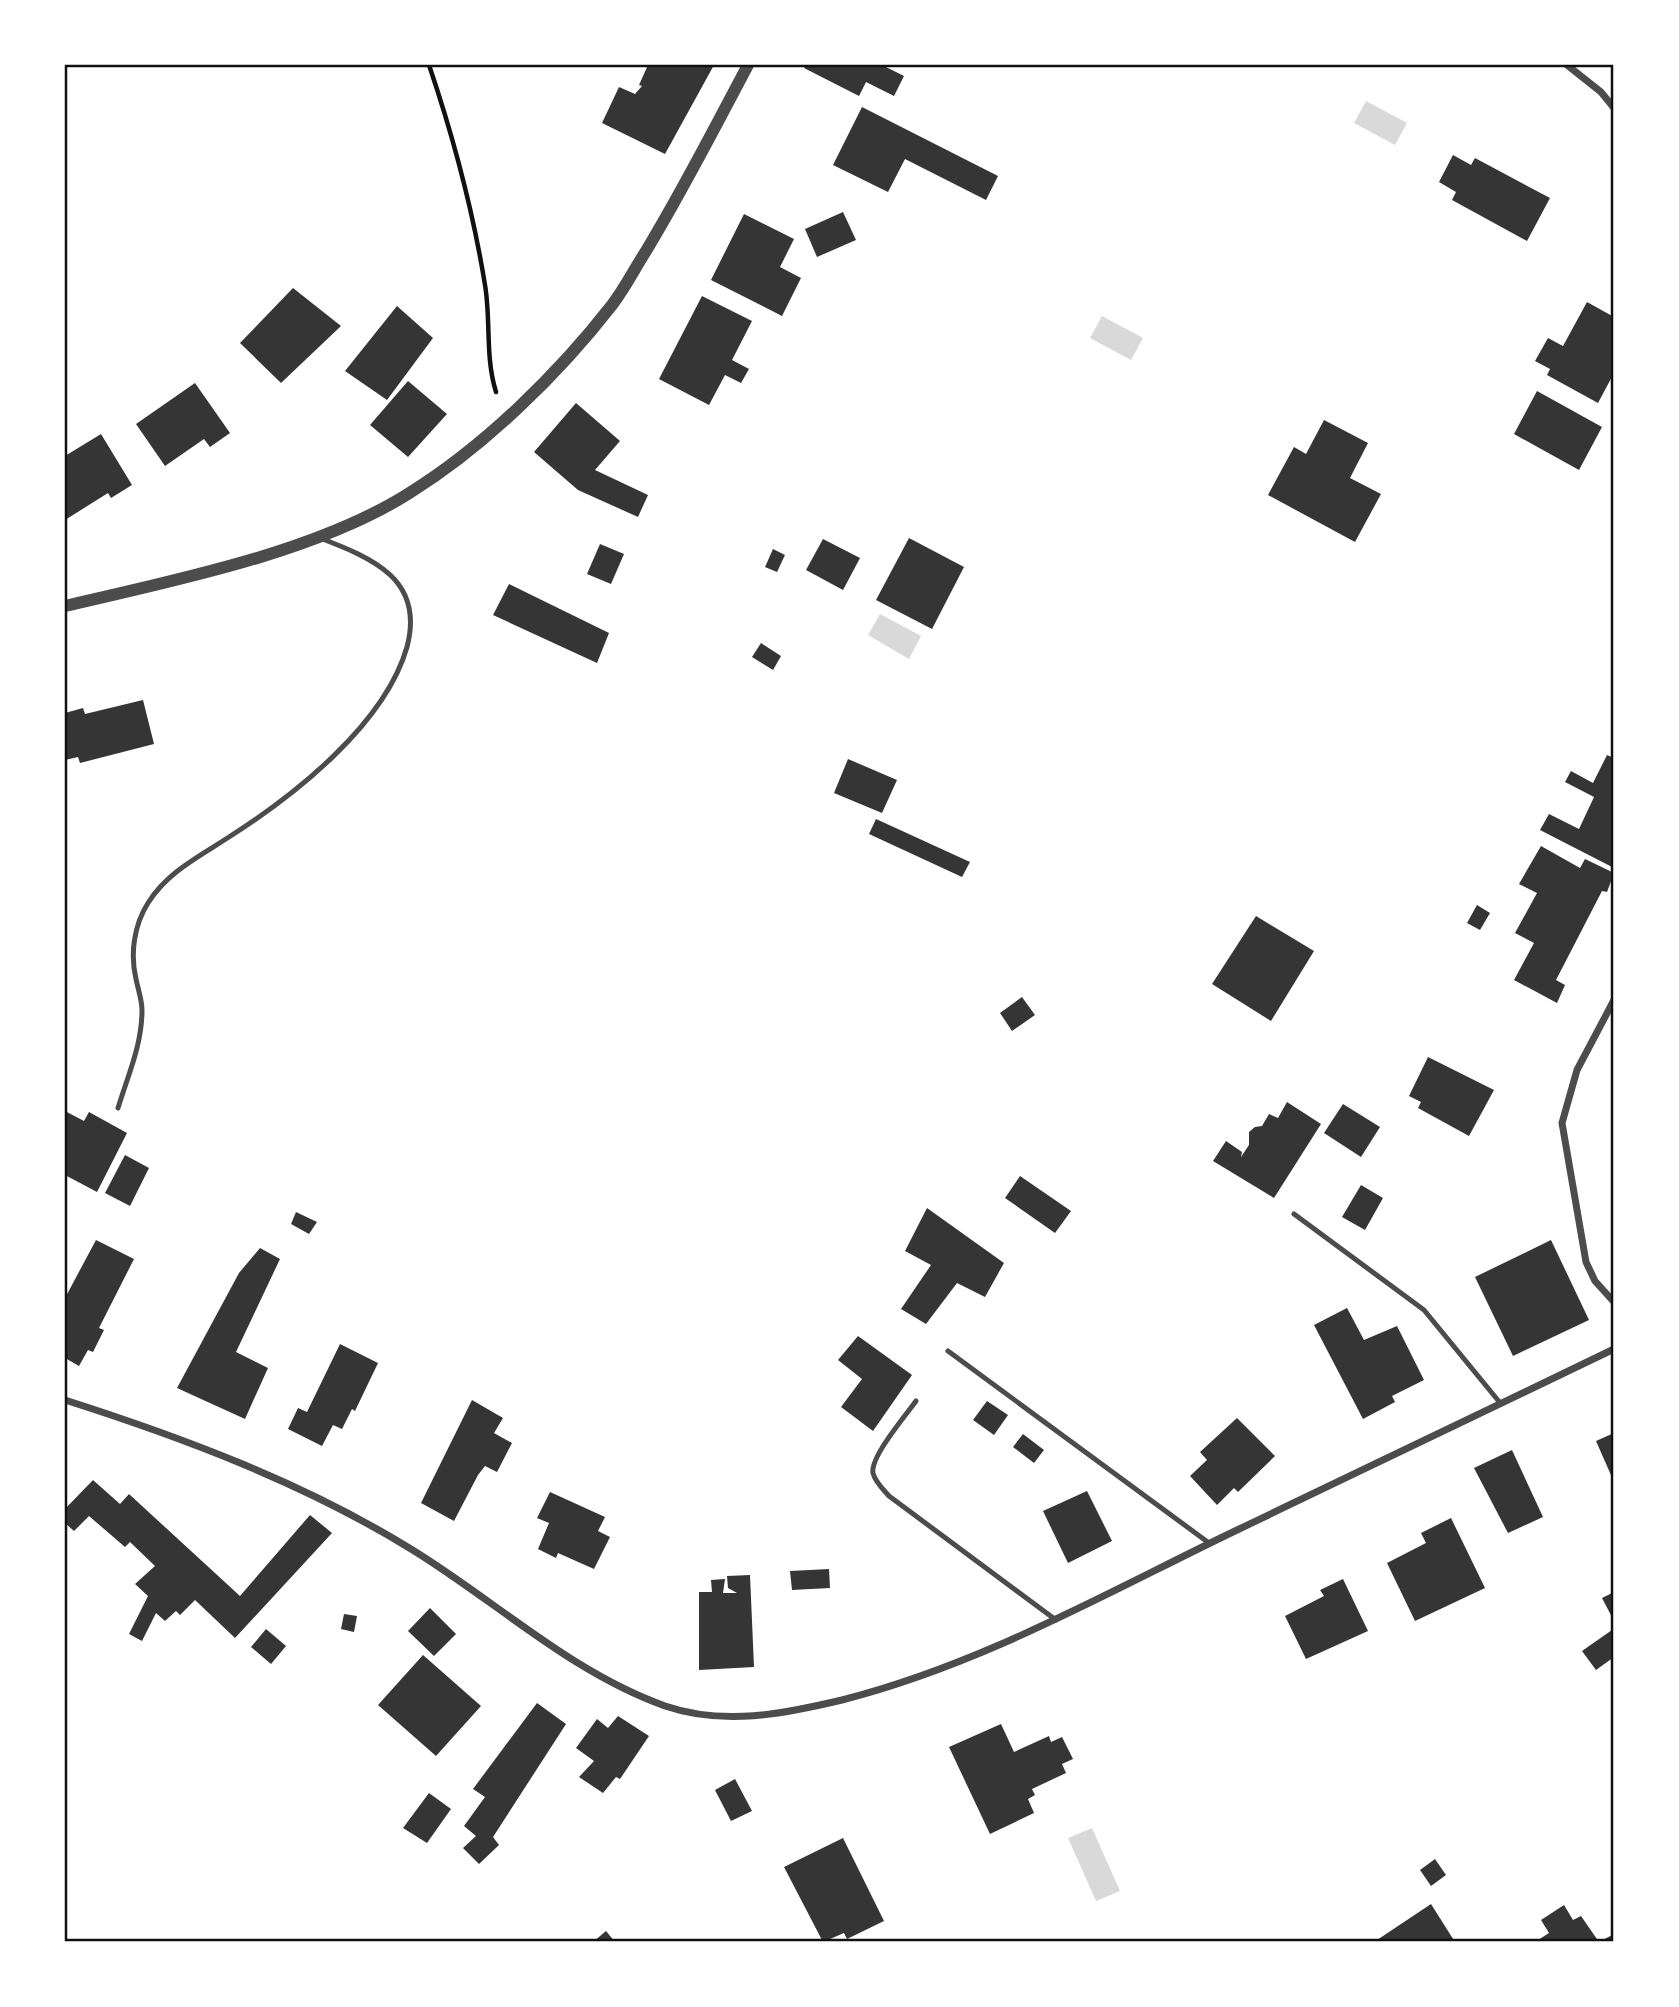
<svg xmlns="http://www.w3.org/2000/svg" width="1679" height="2007" viewBox="0 0 1679 2007" font-family="Raleway,sans-serif">
<style>
.water{fill:#d9d9d9}
.building{fill:#353535}
.lines{fill:none;stroke-linecap:round;stroke-linejoin:round}
.path{stroke:#111;stroke-width:4.5}
.service{stroke:#4c4c4c;stroke-width:5}
.minor{stroke:#4c4c4c;stroke-width:7}
.tertiary{stroke:#4c4c4c;stroke-width:12}
.neatline{fill:none;stroke:#111;stroke-width:2.5}
</style>
<rect width="100%" height="100%" fill="#fff"/>
<!-- water -->
<g class="water">
<polygon points="1366,101 1407,123 1395,145 1354,123"/>
<polygon points="1102,316 1143,338 1131,360 1090,338"/>
<polygon points="880,614 921,636 909,659 868,635"/>
<polygon points="1092,1828 1120,1891 1096,1901 1068,1838"/>
</g>
<!-- building -->
<g class="building">
<polygon points="648,65 714,65 665,154 602,123 619,87 635,94 642,86 639,85"/>
<polygon points="806,65 882,65 904,76 894,96 866,82 859,96 804,68"/>
<polygon points="862,107 998,176 986,200 905,159 888,192 833,165"/>
<polygon points="1453,155 1471,165 1475,158 1550,198 1527,241 1452,200 1456,192 1439,182"/>
<polygon points="843,212 856,240 817,257 805,229"/>
<polygon points="744,214 794,239 780,267 801,278 782,316 711,280"/>
<polygon points="293,288 341,326 281,383 240,343"/>
<polygon points="702,296 752,321 732,360 749,369 741,383 725,375 709,405 659,379"/>
<polygon points="1587,302 1614,317 1614,373 1598,403 1547,375 1550,369 1535,361 1548,338 1563,346"/>
<polygon points="397,306 433,338 387,400 345,371"/>
<polygon points="408,381 447,414 408,457 370,425"/>
<polygon points="195,383 230,433 210,447 204,439 165,466 136,424"/>
<polygon points="1537,391 1602,427 1579,470 1514,434"/>
<polygon points="576,403 620,441 595,470 648,495 638,517 578,490 534,452"/>
<polygon points="1324,420 1368,443 1350,478 1381,494 1355,542 1268,495 1294,447 1306,454"/>
<polygon points="101,434 132,485 111,498 108,493 65,520 65,456"/>
<polygon points="909,538 964,567 932,629 876,600"/>
<polygon points="823,539 860,558 843,590 806,570"/>
<polygon points="600,544 624,554 611,584 587,574"/>
<polygon points="773,549 785,555 777,572 765,567"/>
<polygon points="509,584 609,633 597,663 493,615"/>
<polygon points="761,643 781,656 773,670 752,657"/>
<polygon points="143,700 154,744 80,763 78,757 65,760 65,713 83,708 85,714"/>
<polygon points="1607,755 1614,758 1614,868 1540,830 1549,814 1579,829 1594,797 1565,782 1571,771 1593,783"/>
<polygon points="848,759 897,780 882,813 834,793"/>
<polygon points="876,819 970,862 962,877 869,834"/>
<polygon points="1541,846 1580,868 1585,859 1614,873 1607,892 1602,891 1556,980 1565,985 1557,1003 1514,980 1534,943 1515,933 1537,893 1519,884"/>
<polygon points="1477,905 1490,913 1480,930 1467,923"/>
<polygon points="1256,916 1314,951 1271,1021 1212,984"/>
<polygon points="1022,997 1035,1015 1012,1031 1000,1013"/>
<polygon points="1428,1057 1494,1090 1469,1136 1418,1108 1421,1102 1409,1096"/>
<polygon points="1287,1102 1321,1124 1274,1198 1213,1161 1226,1141 1242,1152 1241,1157 1249,1145 1249,1132 1255,1127 1262,1126 1269,1114 1278,1118"/>
<polygon points="1343,1104 1380,1127 1361,1157 1324,1133"/>
<polygon points="65,1111 84,1121 89,1112 127,1133 97,1192 65,1175"/>
<polygon points="125,1155 149,1168 130,1206 105,1193"/>
<polygon points="1020,1176 1071,1211 1055,1233 1005,1198"/>
<polygon points="1361,1185 1383,1198 1365,1230 1342,1217"/>
<polygon points="927,1208 1004,1263 985,1297 957,1283 926,1324 901,1309 931,1265 905,1251"/>
<polygon points="296,1212 317,1222 309,1234 291,1224"/>
<polygon points="96,1240 134,1259 99,1328 104,1330 93,1352 88,1350 79,1366 65,1358 65,1298"/>
<polygon points="1551,1240 1589,1320 1513,1356 1475,1277"/>
<polygon points="260,1248 280,1259 236,1352 268,1368 245,1419 177,1388 239,1273"/>
<polygon points="1347,1308 1364,1340 1397,1326 1424,1380 1392,1396 1395,1402 1363,1419 1314,1325"/>
<polygon points="858,1336 912,1375 873,1431 841,1407 862,1379 838,1360"/>
<polygon points="340,1344 378,1363 355,1411 352,1409 342,1429 333,1425 322,1446 288,1429 298,1408 307,1412"/>
<polygon points="472,1400 503,1418 494,1433 512,1443 497,1472 485,1466 478,1475 454,1521 421,1503"/>
<polygon points="987,1401 1008,1415 994,1435 973,1420"/>
<polygon points="1237,1418 1275,1456 1238,1492 1234,1488 1217,1505 1190,1476 1207,1460 1200,1452"/>
<polygon points="1614,1433 1614,1482 1596,1441"/>
<polygon points="1023,1434 1044,1450 1034,1463 1013,1447"/>
<polygon points="1512,1450 1543,1517 1508,1533 1474,1468"/>
<polygon points="93,1480 120,1504 129,1494 240,1596 310,1515 332,1533 235,1638 195,1600 180,1615 176,1611 165,1621 156,1613 142,1641 129,1634 148,1596 135,1584 155,1566 130,1542 125,1547 89,1516 74,1531 65,1523 65,1509"/>
<polygon points="1087,1491 1112,1541 1068,1563 1043,1511"/>
<polygon points="550,1492 605,1517 598,1531 610,1537 594,1569 558,1553 556,1558 538,1549 549,1523 537,1518"/>
<polygon points="1451,1518 1485,1588 1415,1621 1387,1563 1426,1543 1421,1533"/>
<polygon points="829,1569 830,1588 792,1590 790,1571"/>
<polygon points="750,1575 754,1667 699,1670 699,1592 712,1592 711,1580 725,1579 723,1593 737,1593 728,1588 727,1576"/>
<polygon points="1343,1579 1368,1631 1306,1659 1285,1616 1324,1596 1320,1590"/>
<polygon points="1614,1592 1614,1621 1602,1598"/>
<polygon points="430,1608 456,1634 434,1656 408,1631"/>
<polygon points="344,1614 357,1616 354,1632 341,1629"/>
<polygon points="266,1629 286,1646 271,1664 251,1647"/>
<polygon points="1612,1630 1614,1657 1596,1670 1582,1651"/>
<polygon points="423,1655 481,1706 436,1756 378,1705"/>
<polygon points="537,1703 566,1724 493,1837 499,1845 479,1864 463,1848 476,1836 464,1826 485,1797 473,1789"/>
<polygon points="618,1716 649,1736 620,1779 616,1777 603,1793 579,1777 594,1761 576,1748 597,1719 608,1728"/>
<polygon points="1001,1724 1014,1752 1049,1736 1051,1742 1062,1737 1073,1759 1062,1764 1066,1773 1032,1789 1035,1795 1028,1799 1034,1813 990,1834 949,1747"/>
<polygon points="735,1779 752,1811 731,1821 715,1790"/>
<polygon points="429,1793 451,1809 427,1843 403,1828"/>
<polygon points="843,1838 884,1921 847,1939 844,1933 823,1942 784,1867"/>
<polygon points="1435,1859 1446,1875 1431,1886 1420,1870"/>
<polygon points="1431,1904 1455,1942 1374,1942"/>
<polygon points="1564,1905 1573,1920 1581,1916 1599,1942 1614,1934 1614,1942 1535,1942 1549,1933 1541,1920"/>
<polygon points="606,1931 615,1942 593,1942"/>
</g>
<g class="lines">
<!-- path -->
<path class="path" d="M429 65C453 136 473 211 485 285 491 320 485 357 496 392"/>
<!-- service -->
<g class="service">
<path d="M118 1108C128 1075 142 1045 142 1010 142 1000 138 989 136 979 130 954 134 925 148 903 167 872 200 856 229 837 295 795 385 724 407 647 425 579 372 558 320 538"/>
<polyline points="1294,1214 1424,1310 1501,1404"/>
<polyline points="948,1351 1209,1543"/>
<path d="M916 1401C906 1415 870 1457 873 1473 875 1482 883 1489 889 1496L1056 1620"/>
</g>
<!-- minor -->
<g class="minor">
<polyline points="1567,65 1601,92 1614,108"/>
<polyline points="1614,1000 1577,1070 1562,1123 1586,1262 1595,1281 1614,1302"/>
<path d="M65 1400C184 1438 304 1483 411 1549 496 1601 570 1672 665 1706 724 1726 783 1714 842 1700 983 1664 1106 1593 1235 1531 1362 1470 1488 1410 1614 1349"/>
</g>
<!-- tertiary -->
<path class="tertiary" d="M65 606C172 581 318 552 411 492 485 446 559 373 612 305 625 288 635 268 646 251 683 190 715 127 748 65"/>
</g>
<!-- border -->
<rect width="1679" height="2007" fill="none" stroke="#ffffff" stroke-width="133"/>
<rect x="66" y="66" width="1546" height="1874" class="neatline"/>
</svg>
